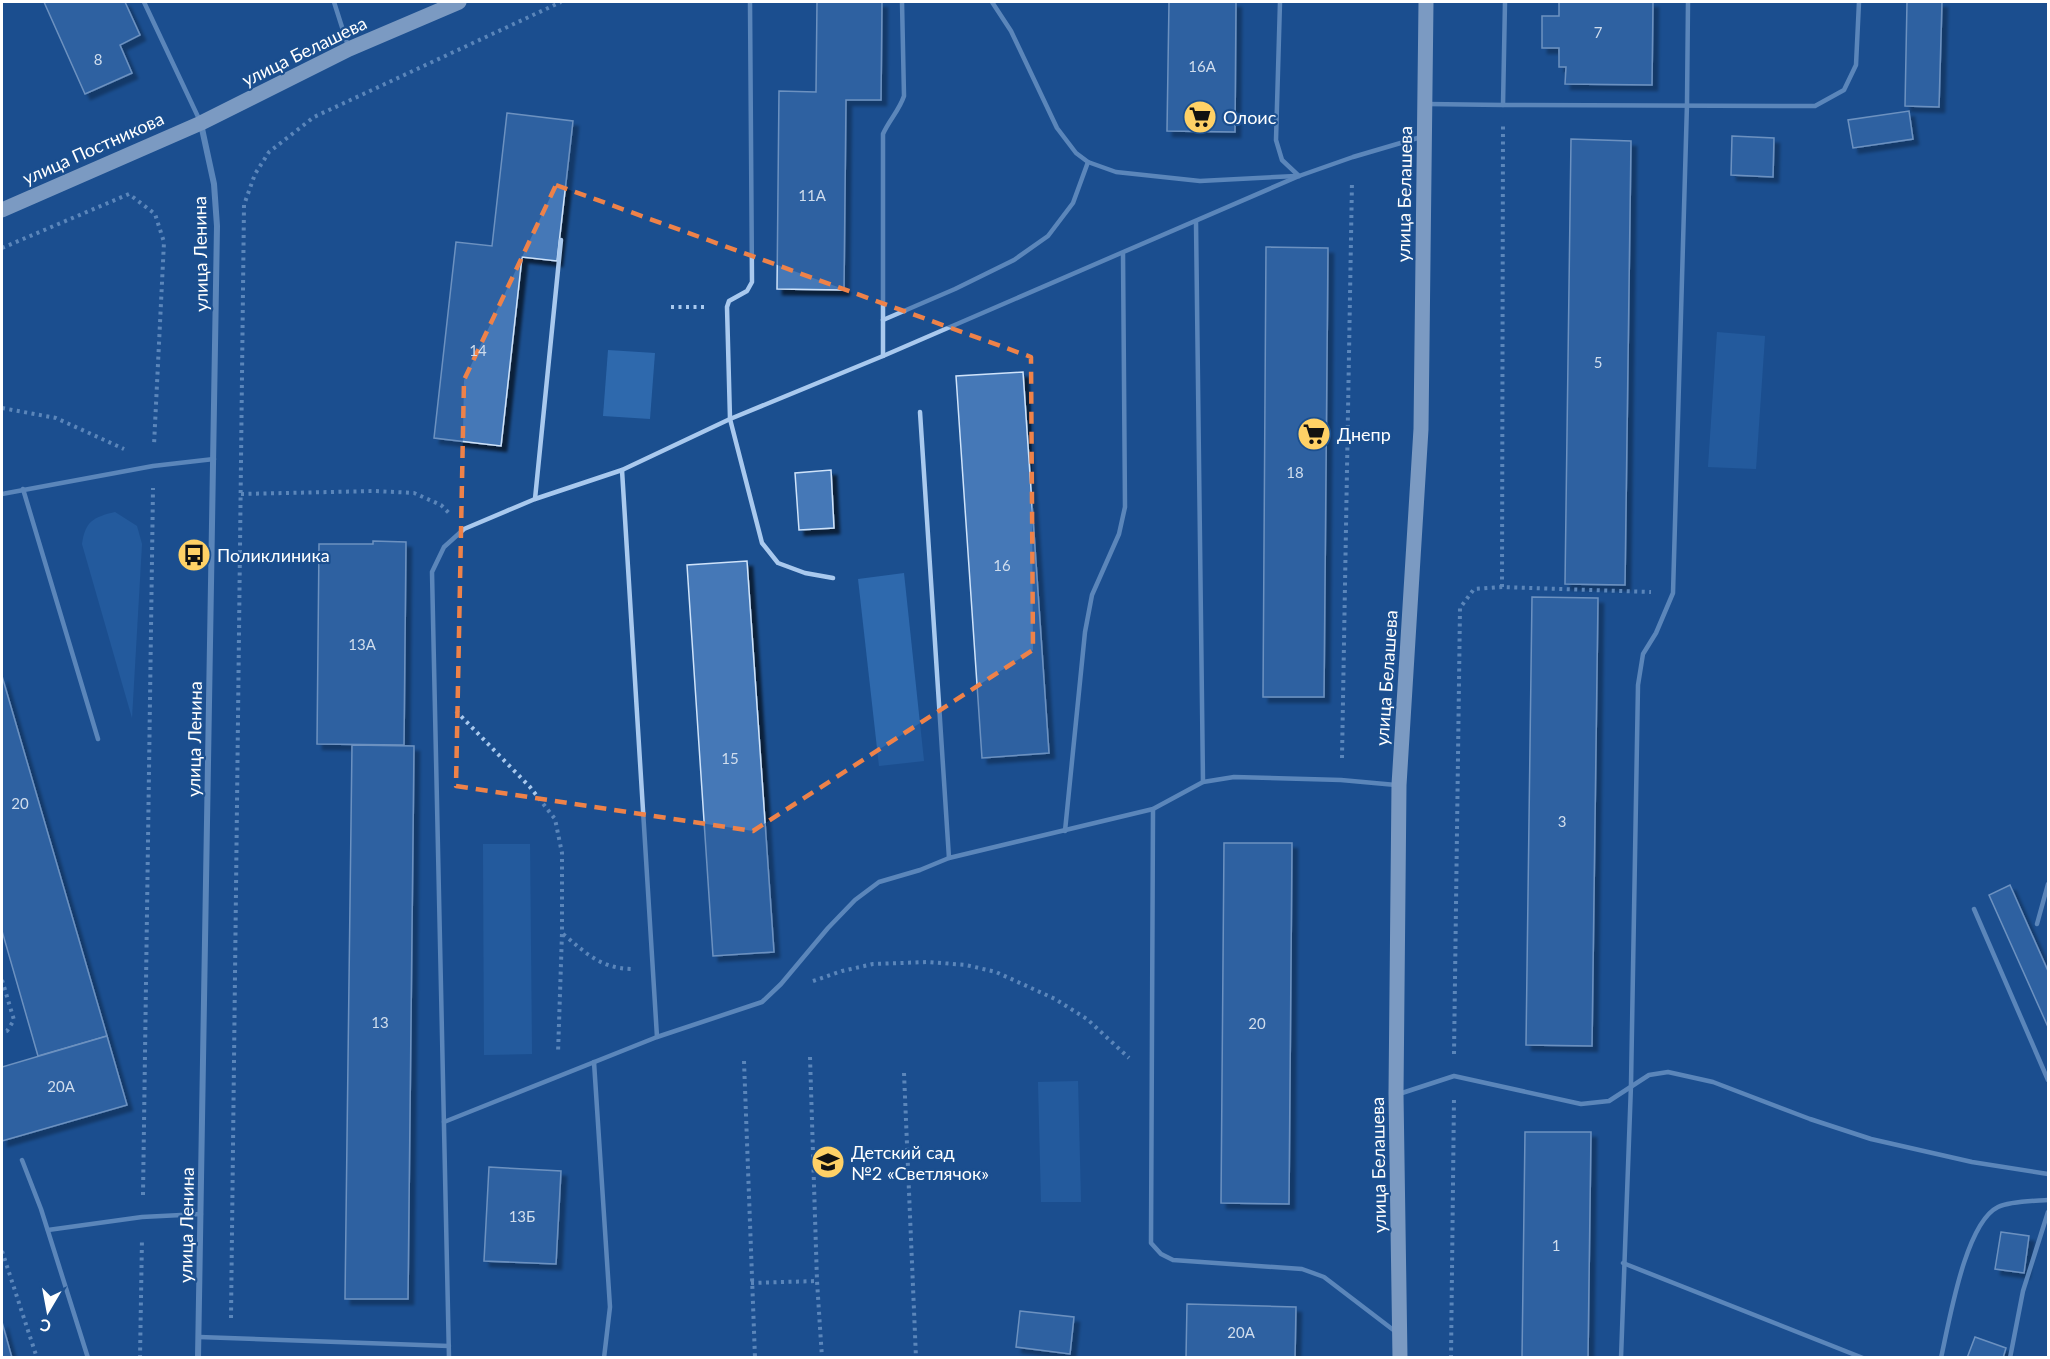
<svg xmlns="http://www.w3.org/2000/svg" width="2050" height="1359" viewBox="0 0 2050 1359" font-family="Lato,sans-serif">
<style>
.green{fill:#2e69ad}
.building{fill:#4478b7;stroke:#cfe3fa;stroke-width:1.5;filter:url(#shadow)}
.lines{fill:none;stroke-linecap:round;stroke-linejoin:round}
.path{stroke:#a9c9ee;stroke-width:4;stroke-dasharray:3 4.5;stroke-linecap:butt}
.lane{stroke:#a9c9ee;stroke-width:4.5}
.street{stroke:#a9c9ee;stroke-width:6}
.primary{stroke:#f0f6ff;stroke-width:15}
.marked{fill:none;stroke:#ee8249;stroke-width:4.5;stroke-dasharray:12 8;stroke-linejoin:round}
.labels{text-anchor:middle;dominant-baseline:central;stroke-width:4.5;stroke-linejoin:round;paint-order:stroke}
.number-label{font-size:15px;fill:#d0dded}
.street-label{font-size:18px;fill:#fff;stroke:#1b4f8f}
.poi-label{font-size:18px;fill:#fff;stroke:#1b4f8f;text-anchor:start}
</style>
<defs>
<filter id="shadow"><feDropShadow dx="5.5" dy="5.5" stdDeviation="1.5" flood-color="#0009"/></filter>
</defs>
<rect width="100%" height="100%" fill="#1b4f8f"/>
<!-- green -->
<g class="green">
<polygon points="1717,332 1765,336 1756,469 1708,467"/>
<polygon points="608,350 655,353 650,419 603,416"/>
<path d="M115 512 137 526 142 544 132 718 82 544C85 521 94 517 115 512Z"/>
<polygon points="904,573 924,761 879,766 858,579"/>
<polygon points="483,844 530,844 532,1054 484,1055"/>
<polygon points="1078,1081 1081,1202 1041,1202 1038,1082"/>
</g>
<!-- building -->
<g class="building">
<polygon points="44,2 125,2 140,35 120,45 132,73 85,94"/>
<polygon points="817,2 882,2 881,100 846,100 844,290 777,289 779,91 816,92"/>
<polygon points="1169,2 1236,2 1235,132 1167,131"/>
<polygon points="1559,2 1653,2 1652,85 1565,84 1566,67 1559,67 1559,48 1542,48 1542,16 1559,16"/>
<polygon points="1907,2 1942,2 1939,107 1905,106"/>
<polygon points="1909,111 1913,139 1853,148 1848,120"/>
<polygon points="507,113 573,121 557,261 522,257 501,446 434,438 456,242 492,246"/>
<polygon points="1732,136 1774,138 1773,177 1731,175"/>
<polygon points="1571,139 1631,141 1625,585 1565,584"/>
<polygon points="1266,247 1328,248 1324,697 1263,697"/>
<polygon points="1023,372 1049,753 982,758 956,376"/>
<polygon points="831,470 834,528 799,530 795,473"/>
<polygon points="373,541 406,542 404,745 317,744 319,544 373,544"/>
<polygon points="747,561 774,952 713,956 687,565"/>
<polygon points="1532,597 1598,598 1592,1046 1526,1045"/>
<polygon points="2,676 107,1036 38,1056 2,931"/>
<polygon points="352,745 414,746 408,1299 345,1299"/>
<polygon points="1224,843 1292,843 1289,1204 1221,1203"/>
<polygon points="2010,885 2048,971 2048,1027 1989,895"/>
<polygon points="107,1036 127,1105 2,1141 2,1067"/>
<polygon points="1525,1132 1591,1132 1588,1358 1522,1358"/>
<polygon points="489,1167 561,1171 556,1264 484,1261"/>
<polygon points="2001,1232 2029,1236 2024,1273 1995,1269"/>
<polygon points="1187,1304 1296,1307 1295,1358 1186,1358"/>
<polygon points="1020,1311 1074,1317 1070,1354 1016,1347"/>
<polygon points="2,1322 12,1358 2,1358"/>
<polygon points="1975,1337 2006,1348 2003,1358 1967,1358"/>
</g>
<g class="lines">
<!-- path -->
<g class="path">
<polyline points="2,248 129,194 155,214 164,242 154,445"/>
<polyline points="671,307 706,307"/>
<polyline points="2,408 56,418 124,449"/>
<polyline points="241,494 374,491 414,493 441,505 449,513"/>
<polyline points="1502,587 1503,126"/>
<polyline points="456,711 530,787 555,819 562,853 562,933 558,1054"/>
<polyline points="1342,758 1352,181"/>
<path d="M563 934C586 953 600 968 631 969"/>
<polyline points="2,980 14,1020 7,1031 2,1032"/>
<polyline points="813,981 842,971 873,964 928,962 966,965 996,972 1055,999 1087,1019 1129,1058"/>
<polyline points="1454,1054 1460,608 1474,589 1502,587 1651,592"/>
<polyline points="810,1057 817,1281 822,1358"/>
<polyline points="744,1061 755,1358"/>
<polyline points="904,1073 916,1358"/>
<polyline points="143,1195 153,488"/>
<polyline points="2,1251 37,1358"/>
<polyline points="751,1283 817,1281"/>
<polyline points="231,1318 244,205 255,174 269,152 314,117 561,2"/>
<polyline points="140,1358 142,1238"/>
<polyline points="1451,1358 1454,1097"/>
</g>
<!-- lane -->
<g class="lane">
<polyline points="144,2 200,121"/>
<polyline points="334,2 348,46"/>
<polyline points="750,2 752,282 747,291 729,301 727,307 730,419 762,543 778,563 805,573 833,578"/>
<polyline points="992,2 1011,31 1057,128 1076,153 1088,162 1116,172 1200,181 1296,176"/>
<polyline points="1280,2 1276,140 1282,160 1299,176"/>
<polyline points="1427,104 1503,105 1505,2"/>
<polyline points="1503,105 1815,106 1844,90 1856,65 1859,2"/>
<polyline points="1196,222 1203,782"/>
<polyline points="883,320 955,289 1014,260 1048,236 1073,203 1088,162"/>
<path d="M883 356V134C889 120 899 111 904 96L902 2"/>
<polyline points="920,412 949,858"/>
<polyline points="622,470 657,1037"/>
<polyline points="23,489 98,739"/>
<polyline points="2,494 153,466 214,459"/>
<polyline points="535,499 561,240"/>
<polyline points="1153,809 1151,1243 1161,1254 1173,1260 1302,1269 1324,1277 1396,1332"/>
<polyline points="1065,831 1085,632 1092,595 1119,534 1125,507 1123,254"/>
<polyline points="1974,909 2048,1080"/>
<polyline points="2037,924 2048,884"/>
<polyline points="594,1062 610,1307 604,1358"/>
<polyline points="1399,1094 1454,1076 1581,1104 1609,1101 1649,1075 1668,1072 1713,1082 1810,1119 1871,1139 1972,1162 2048,1174"/>
<polyline points="444,1122 657,1037 762,1002 781,984 828,928 855,900 879,882 920,870 949,858 1153,809 1203,782 1234,777 1341,780 1396,785"/>
<polyline points="22,1160 41,1209 88,1358"/>
<polyline points="48,1230 142,1217 201,1214"/>
<polyline points="1623,1263 1863,1358"/>
<polyline points="199,1337 449,1346"/>
<polyline points="449,1358 432,572 444,547 464,529 535,499 622,470 730,419 883,356 1299,176 1353,157 1421,137"/>
<polyline points="1621,1358 1631,1085 1638,685 1643,654 1656,633 1673,593 1687,104 1688,2"/>
<path d="M1941 1358C1949 1323 1965 1223 1998 1207 2011 1201 2034 1201 2048 1200"/>
<polyline points="2010,1358 2023,1291 2048,1212"/>
</g>
<!-- street -->
<polyline class="street" points="198,1358 217,226 214,184 201,124"/>
<!-- primary -->
<g class="primary">
<polyline points="2,210 201,123 349,49 459,2"/>
<polyline points="1400,1358 1396,1094 1399,785 1421,429 1426,2"/>
</g>
</g>
<!-- marked area -->
<path d="M0 0H2050V1359H0ZM556 185 1031 357 1033 650 753 831 456 786 464 380Z" fill="#1b4f8f" fill-opacity=".55" fill-rule="evenodd"/>
<path class="marked" d="M556 185 1031 357 1033 650 753 831 456 786 464 380Z"/>
<!-- icons -->
<defs>
<symbol id="supermarket-disc" viewBox="-11 -11 22 22"><circle r="9.5" fill="#ffd166" stroke="#1b4f8f"/><path d="M-6-5.5h2.5l.6 2H6L4.5 2H-2.5L-4.4-4H-6ZM-1.5 3.2a1.3 1.3 0 1 0 .1 0ZM3 3.2a1.3 1.3 0 1 0 .1 0Z" fill="#111"/></symbol>
<symbol id="bus-disc" viewBox="-11 -11 22 22"><circle r="9.5" fill="#ffd166" stroke="#1b4f8f"/><path d="M-5-6H5V4H4V6H2V4H-2V6H-4V4H-5ZM-3.5-4V0h7V-4ZM-3.5 1.2v1.5H-2V1.2ZM2 1.2v1.5H3.5V1.2Z" fill="#111"/></symbol>
<symbol id="school-disc" viewBox="-11 -11 22 22"><circle r="9.5" fill="#ffd166" stroke="#1b4f8f"/><path d="M0-5L7-2L0 1L-7-2ZM-4 1L0 2.5L4 1V4Q0 6-4 4Z" fill="#111"/></symbol>
</defs>
<g fill-rule="evenodd">
<use href="#supermarket-disc" x="1181" y="98" width="38" height="38"/>
<use href="#supermarket-disc" x="1295" y="415" width="38" height="38"/>
<use href="#bus-disc" x="175" y="536" width="38" height="38"/>
<use href="#school-disc" x="809" y="1143" width="38" height="38"/>
</g>
<g class="labels">
<!-- number labels -->
<g class="number-label">
<text x="1598" y="32">7</text>
<text x="98" y="59">8</text>
<text x="1202" y="66">16А</text>
<text x="812" y="195">11А</text>
<text x="478" y="350">14</text>
<text x="1598" y="362">5</text>
<text x="1295" y="472">18</text>
<text x="1002" y="565">16</text>
<text x="362" y="644">13А</text>
<text x="730" y="758">15</text>
<text x="20" y="803">20</text>
<text x="1562" y="821">3</text>
<text x="380" y="1022">13</text>
<text x="1257" y="1023">20</text>
<text x="61" y="1086">20А</text>
<text x="522" y="1216">13Б</text>
<text x="1556" y="1245">1</text>
<text x="1241" y="1332">20А</text>
</g>
<!-- street labels -->
<g class="street-label">
<text transform="translate(304 51) rotate(-26)">улица Белашева</text>
<text transform="translate(93 148) rotate(-24)">улица Постникова</text>
<text transform="translate(1404 194) rotate(-89)">улица Белашева</text>
<text transform="translate(200 254) rotate(-91)">улица Ленина</text>
<text transform="translate(1386 678) rotate(-86)">улица Белашева</text>
<text transform="translate(194 739) rotate(-89)">улица Ленина</text>
<text transform="translate(1378 1165) rotate(-91)">улица Белашева</text>
<text transform="translate(186 1225) rotate(-89)">улица Ленина</text>
</g>
<!-- poi labels -->
<g class="poi-label">
<text x="1223" y="117">Олоис</text>
<text x="1337" y="434">Днепр</text>
<text x="217" y="555">Поликлиника</text>
<text x="851" y="1152">Детский сад<tspan x="851" dy="21">№2 «Светлячок»</tspan></text>
</g>
</g>
<!-- border -->
<rect width="2050" height="1359" fill="none" stroke="#ffffff" stroke-width="6"/>
<!-- north arrow -->
<g transform="translate(48 1311) rotate(190)" stroke="#1b4f8f" stroke-width="4.5" paint-order="stroke">
<path d="M0-4.5L10 22L0 15L-10 22Z" fill="#ffffff"/>
<text y="-9" font-size="16" font-weight="bold" text-anchor="middle" fill="#ffffff">С</text>
</g>
</svg>
